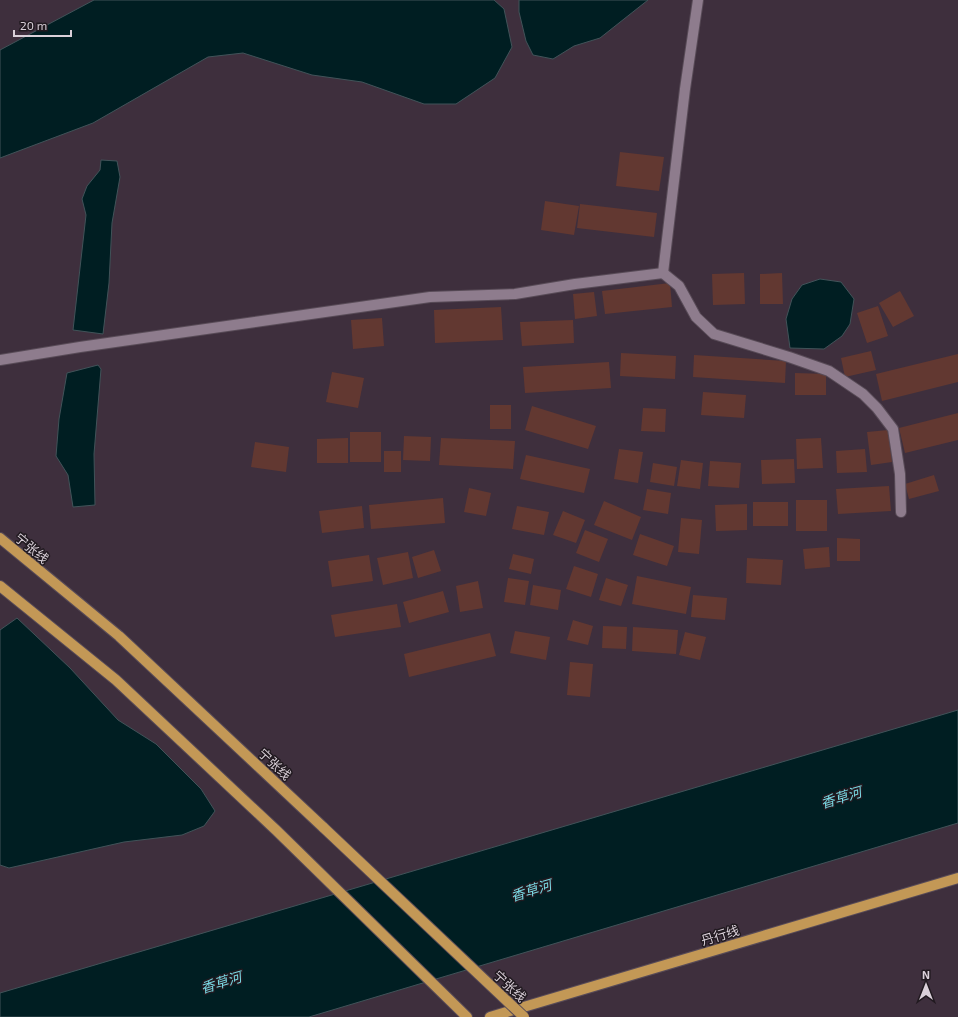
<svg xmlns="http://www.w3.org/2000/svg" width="958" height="1017" viewBox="0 0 958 1017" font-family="'Exo 2','Noto Sans SC',sans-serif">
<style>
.water{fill:#001e22;stroke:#415359}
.building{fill:#623831}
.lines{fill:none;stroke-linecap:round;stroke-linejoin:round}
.minor-casing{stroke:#584b57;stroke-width:12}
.major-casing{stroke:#584b57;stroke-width:12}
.minor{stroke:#8e7c8d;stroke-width:10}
.major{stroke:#c39856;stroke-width:10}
.major-bridge-casing{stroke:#584b57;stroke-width:12;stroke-linecap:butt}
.major-bridge{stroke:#c39856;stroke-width:10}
.labels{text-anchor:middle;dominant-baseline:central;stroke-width:3;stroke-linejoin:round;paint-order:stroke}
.street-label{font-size:13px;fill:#dad0d9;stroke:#211a20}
.water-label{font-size:14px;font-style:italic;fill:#7adae5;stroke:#211a20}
</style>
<rect width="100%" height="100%" fill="#3e2f3d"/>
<!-- water -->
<g class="water">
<polygon points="94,0 494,0 504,9 512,47 495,78 456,104 424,104 362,82 312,75 243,53 208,57 93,123 0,158 0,50"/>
<polygon points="519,0 648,0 600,38 574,46 553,59 533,55 526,41 519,12"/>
<polygon points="101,160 117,161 120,177 112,223 109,283 103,334 73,330 86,215 82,199 87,186 100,170"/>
<polygon points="820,279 841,282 854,299 850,324 842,336 824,349 790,348 786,319 792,299 802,285"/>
<polygon points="98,365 101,369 94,454 95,505 73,507 68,475 56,456 59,419 67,373"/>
<polygon points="17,618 70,668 118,720 156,744 201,789 215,811 204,826 182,835 124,842 9,868 0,865 0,630"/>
<polygon points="958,710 958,823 309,1017 0,1017 0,993"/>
</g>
<!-- building -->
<g class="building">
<polygon points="620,152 664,157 659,191 616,186"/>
<polygon points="545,201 579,206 574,235 541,230"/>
<polygon points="580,204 657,213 654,237 577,228"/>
<polygon points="744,273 745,304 713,305 712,274"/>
<polygon points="782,273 783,304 760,304 760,274"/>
<polygon points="670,283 672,307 605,314 602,291"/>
<polygon points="900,291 914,316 893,327 879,303"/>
<polygon points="594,292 597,316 575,319 573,294"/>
<polygon points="878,306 888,336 867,343 857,313"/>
<polygon points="501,307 503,340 435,343 434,310"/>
<polygon points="382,318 384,346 353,349 351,320"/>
<polygon points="573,320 574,343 522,346 520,322"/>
<polygon points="871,351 876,370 845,377 841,358"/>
<polygon points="621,353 676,356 675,379 620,376"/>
<polygon points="958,354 958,382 882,401 876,374"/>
<polygon points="694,355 786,361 785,383 693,377"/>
<polygon points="609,362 611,388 525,393 523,367"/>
<polygon points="332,372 364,378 358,408 326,402"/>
<polygon points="795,373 826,374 826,395 795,395"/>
<polygon points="703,392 746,395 744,418 701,415"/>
<rect x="490" y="405" width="21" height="24"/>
<polygon points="532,406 596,426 588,449 525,430"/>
<polygon points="643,408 666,409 665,432 641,431"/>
<polygon points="958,413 958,440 905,453 899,428"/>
<polygon points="888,430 892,462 871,465 867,432"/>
<rect x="350" y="432" width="31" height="30"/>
<polygon points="404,436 431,437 430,461 403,460"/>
<polygon points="348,438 348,463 317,463 317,439"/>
<polygon points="441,438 515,441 513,469 439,465"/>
<polygon points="821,438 823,468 797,469 796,439"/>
<polygon points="255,442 289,447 286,472 251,467"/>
<polygon points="619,449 643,452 638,483 614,479"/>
<polygon points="865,449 867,472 837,473 836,451"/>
<rect x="384" y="451" width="17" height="21"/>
<polygon points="526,455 590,469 584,493 520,479"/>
<polygon points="794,459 795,483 762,484 761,460"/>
<polygon points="681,460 703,463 700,489 677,486"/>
<polygon points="710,461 741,463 739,488 708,486"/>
<polygon points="653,463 677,467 674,486 650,482"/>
<polygon points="934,475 939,491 909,499 905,484"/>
<polygon points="889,486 891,511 838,514 836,489"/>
<polygon points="469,488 491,493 486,516 464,512"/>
<polygon points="647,489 671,493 668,514 643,510"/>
<polygon points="443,498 445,523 371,529 369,505"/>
<rect x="796" y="500" width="31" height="31"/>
<polygon points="604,501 641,517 632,540 594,525"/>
<rect x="753" y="502" width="35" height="24"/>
<polygon points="747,504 747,530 716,531 715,505"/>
<polygon points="362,506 364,528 322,533 319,511"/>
<polygon points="517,506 549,512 544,535 512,529"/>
<polygon points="563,511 585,520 576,543 553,535"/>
<polygon points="681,518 702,520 699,554 678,552"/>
<polygon points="585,530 608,539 599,562 576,553"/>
<polygon points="640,534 674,546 667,566 633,555"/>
<polygon points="837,538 860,539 860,561 837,561"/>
<polygon points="829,547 830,567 805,569 803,549"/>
<polygon points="434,550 441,571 418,578 412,557"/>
<polygon points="408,552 413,578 383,585 377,558"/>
<polygon points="513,554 534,559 531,574 509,569"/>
<polygon points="369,555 373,581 332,587 328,561"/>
<polygon points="747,558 783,560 781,585 746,583"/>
<polygon points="574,566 598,574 591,597 566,589"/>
<polygon points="637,576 691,587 686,614 632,604"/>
<polygon points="508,578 529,581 525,605 504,602"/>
<polygon points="606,578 628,585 621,606 599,600"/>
<polygon points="478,581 483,608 460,612 456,586"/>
<polygon points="533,585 561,590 558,610 530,605"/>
<polygon points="443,591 449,612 409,623 403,602"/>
<polygon points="693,595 727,598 725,620 691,617"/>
<polygon points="397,604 401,627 335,637 331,615"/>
<polygon points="573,620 593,626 588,645 567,640"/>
<polygon points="603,626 627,627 626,649 602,648"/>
<polygon points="633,627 678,630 676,654 632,651"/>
<polygon points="515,631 550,637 546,660 510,653"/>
<polygon points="685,632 706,637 700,660 679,655"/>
<polygon points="490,633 496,656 409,677 404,654"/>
<polygon points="570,662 593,664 590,697 567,695"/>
</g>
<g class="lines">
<defs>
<g id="minor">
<polyline points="663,273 679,286 696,317 714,334 789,357 829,371 863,394 877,408 893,429 900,474 901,512"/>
<polyline points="0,360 80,347 430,297 515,294 575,284 663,273 685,89 698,0"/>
</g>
<g id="major">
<polyline points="0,538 119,636 324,828"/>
<polyline points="0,586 116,680 277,831 467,1017"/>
<polyline points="490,1017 958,878"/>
</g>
</defs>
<!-- minor casing -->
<use href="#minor" class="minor-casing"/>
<!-- major casing -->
<use href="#major" class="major-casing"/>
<!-- minor -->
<use href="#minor" class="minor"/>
<!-- major -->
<use href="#major" class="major"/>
<defs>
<polyline id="major-bridge" points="324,828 524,1017"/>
</defs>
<!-- major-bridge casing -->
<use href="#major-bridge" class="major-bridge-casing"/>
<!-- major-bridge -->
<use href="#major-bridge" class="major-bridge"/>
</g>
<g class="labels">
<!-- street labels -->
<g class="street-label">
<text transform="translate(32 548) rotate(40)">宁张线</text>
<text transform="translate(275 764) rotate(43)">宁张线</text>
<text transform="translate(720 935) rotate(-17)">丹行线</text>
<text transform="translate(510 986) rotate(43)">宁张线</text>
</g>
<!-- water labels -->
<g class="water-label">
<text transform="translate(841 797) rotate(-17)">香草河</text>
<text transform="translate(531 890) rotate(-17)">香草河</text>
<text transform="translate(221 982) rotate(-17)">香草河</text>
</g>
</g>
<!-- north arrow -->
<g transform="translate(926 985)" stroke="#211a20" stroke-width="3" paint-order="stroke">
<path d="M0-3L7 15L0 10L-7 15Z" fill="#dad0d9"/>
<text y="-6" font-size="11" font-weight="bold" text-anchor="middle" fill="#dad0d9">N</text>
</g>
<!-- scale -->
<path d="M14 30v6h57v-6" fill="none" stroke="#dad0d9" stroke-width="2"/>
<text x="20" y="30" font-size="12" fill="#dad0d9" stroke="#211a20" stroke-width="3" paint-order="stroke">20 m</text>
</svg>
